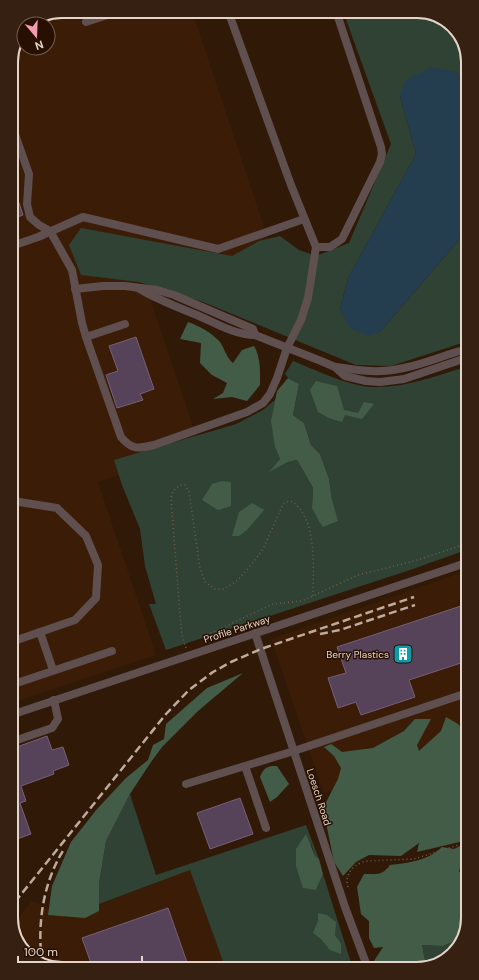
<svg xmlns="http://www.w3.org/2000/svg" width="479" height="980" viewBox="0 0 479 980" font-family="'DM Sans',sans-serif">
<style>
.built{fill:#3b1d07}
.green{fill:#304234}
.forest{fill:#435c48}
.water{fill:#243d4f}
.building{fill:#574359;stroke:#765f77}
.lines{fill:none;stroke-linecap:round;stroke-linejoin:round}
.path{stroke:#725d4e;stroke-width:1.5;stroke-dasharray:1 3;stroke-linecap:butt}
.minor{stroke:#5f4f4f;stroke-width:8}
.rail{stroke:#bdab9f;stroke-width:2.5;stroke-dasharray:8 4;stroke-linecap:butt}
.labels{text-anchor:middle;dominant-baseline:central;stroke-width:3;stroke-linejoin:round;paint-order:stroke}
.street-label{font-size:10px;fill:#e5d4ca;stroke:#271002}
.poi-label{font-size:10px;fill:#e5d4ca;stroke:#271002;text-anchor:end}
.rim{fill:none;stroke:#e5d4ca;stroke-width:2}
</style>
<rect width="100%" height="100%" fill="#311908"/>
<!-- built -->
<g class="built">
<polygon points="62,11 192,11 274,257 150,299 200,447 98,482 156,655 14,702 11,59 24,31 24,48 48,48 48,24 31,24"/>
<polygon points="466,571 467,743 324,793 271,639"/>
<polygon points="190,870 225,967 59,969 31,959 15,937 15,922 32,901 66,917"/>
</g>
<!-- green -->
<g class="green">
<polygon points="343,11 420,11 448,21 459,37 464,51 464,90 457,72 400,96 416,154 348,278 340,309 380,332 465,233 465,342 391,366 356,365 203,302 139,282 81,275 69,245 81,228 232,256 259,241 280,236 299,250 316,256 349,243 391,144"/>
<path d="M293 361C316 370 348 386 372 387 405 388 435 376 466 367V550L413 569 166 650 149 604H156L145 566 140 529 122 485 114 460 236 424 263 410 276 399 273 410 275 447 280 459 270 471 288 462 297 460 313 488 312 508 332 500 329 479 320 454 311 445 304 423 293 415 299 384 288 378 285 374Z"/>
<polygon points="130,794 156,875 306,825 319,859 315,856 311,844 316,890 323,874 352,966 225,967 190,870 99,904 99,884 106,841"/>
<polygon points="462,938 459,946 436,965 426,965 422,945 443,946"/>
</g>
<!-- forest -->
<g class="forest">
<path d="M188 322C199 326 211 332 220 342 225 349 226 357 233 363L242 350 254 346C261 358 260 372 260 385L247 401 232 397 213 399 223 393 227 383 212 375 200 363 201 343 180 339Z"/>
<polygon points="288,378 299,384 293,415 304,423 311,445 320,454 329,479 332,500 338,521 323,527 320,523 312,508 313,488 297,460 288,462 269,472 280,459 275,447 271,421 277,391"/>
<polygon points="316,381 337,386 344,410 358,413 364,402 374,404 362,419 345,415 342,422 329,418 318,412 310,390"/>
<polygon points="222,481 231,482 231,506 218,510 202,500 212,484"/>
<polygon points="252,503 264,510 247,530 239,536 232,536 239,512"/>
<polygon points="243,673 198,711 162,747 151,762 130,794 106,841 99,884 99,911 85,918 48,915 52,886 71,842 97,809 126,778 148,760 153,745 164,739 166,724 207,688"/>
<polygon points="446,717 458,724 467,734 468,840 417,852 419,843 401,856 369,855 356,862 343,876 334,862 323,808 338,779 341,768 334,756 324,747 331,744 342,752 373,748 404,731 415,719 431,719 417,745 419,751 441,731"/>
<path d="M272 766H277L289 784 277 797 270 802 260 777C263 770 265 767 272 766Z"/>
<polygon points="306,834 315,856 319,859 323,874 316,890 303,888 296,866 296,849"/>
<path d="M464 844 468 847V851L462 858 459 872H465L468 864V918L462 938 443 946 422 945 426 965 374 966 372 964 383 947 374 948 369 938V921L361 914 357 887 364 874C377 874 382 876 390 865 409 863 427 861 442 847L454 849Z"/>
<polygon points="318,913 327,915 336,922 335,935 341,944 341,954 330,950 321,939 313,933 318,921"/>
</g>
<!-- water -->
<polygon class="water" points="432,67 457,72 464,90 465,233 380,332 368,336 350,328 340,309 348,278 416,154 400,96 405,81"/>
<!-- building -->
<g class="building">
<polygon points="12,185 13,185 23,215 12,219"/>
<polygon points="136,337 154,389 140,394 143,400 117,408 106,375 118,371 109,346"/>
<polygon points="467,604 467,661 409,680 415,697 361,715 356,702 338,708 328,678 346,673 337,647"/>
<polygon points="47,736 52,750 63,747 69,765 53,771 54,774 21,786 26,801 20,803 31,834 14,840 14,748"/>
<polygon points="240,798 253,834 210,849 197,813"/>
<polygon points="168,908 189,968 93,969 82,938"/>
</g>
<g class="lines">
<!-- path -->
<g class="path">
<polyline points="207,635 273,604 302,601 358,575 411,562 466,544"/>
<path d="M186 648 182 635 180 615 171 498 173 491 180 485H185L189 492 200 568 205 582 215 589H224L238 580 255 560 263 549 283 504 286 502 291 501C318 518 313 568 313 596"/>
<path d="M348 887C344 874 354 864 366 861L414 859 468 842"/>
</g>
<!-- minor -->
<g class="minor">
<polyline points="228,11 291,185 316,247 330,247 342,239 380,162 382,154 381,147 336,11"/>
<polyline points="86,22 120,11"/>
<path d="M11 123 29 174 27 204 30 217 39 225 50 231 72 270 82 323 86 337 121 437C132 450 138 449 154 445L247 412 263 403 270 394 277 378 287 348 301 320 308 298 316 247"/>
<polyline points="12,246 38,237 83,217 218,249 304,219"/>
<path d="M138 288C156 299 177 307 197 315 215 323 235 335 255 335L321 361 335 367 345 376 366 381 380 382 404 379 466 358"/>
<polyline points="75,289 103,286 125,286 157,290 174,295 253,329 255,335"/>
<polyline points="86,337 125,324"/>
<path d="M336 367C351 369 366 372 382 371 410 370 438 357 466 349"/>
<polyline points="13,501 57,508 86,536 98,565 96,598 75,620 14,641"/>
<polyline points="40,632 53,670"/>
<polyline points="255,633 345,907 367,966"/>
<polyline points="14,684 112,651"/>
<polyline points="14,714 466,563"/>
<polyline points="14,741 52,728 58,719 54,700"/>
<polyline points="245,766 266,828"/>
<polyline points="186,784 294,751 467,693"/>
</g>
<!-- rail -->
<g class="rail">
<polyline points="320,634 340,630 415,605"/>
<polyline points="15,902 166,714 189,690 213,672 231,662 261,649 414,597"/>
<path d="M42 963C37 923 43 883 64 849"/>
</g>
</g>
<!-- icons -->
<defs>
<symbol id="building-square" viewBox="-11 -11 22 22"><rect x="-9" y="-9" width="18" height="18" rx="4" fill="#0f9aa8" stroke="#271002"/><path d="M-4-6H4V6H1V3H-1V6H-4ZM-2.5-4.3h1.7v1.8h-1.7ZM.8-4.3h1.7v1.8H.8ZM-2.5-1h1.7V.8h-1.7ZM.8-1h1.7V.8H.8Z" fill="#fff"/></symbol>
</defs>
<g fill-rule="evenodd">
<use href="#building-square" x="392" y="643" width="22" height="22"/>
</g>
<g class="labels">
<!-- street labels -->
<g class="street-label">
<text transform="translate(237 629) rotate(-18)">Profile Parkway</text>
<text transform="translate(319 797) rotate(72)">Loesch Road</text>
</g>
<!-- poi labels -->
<g class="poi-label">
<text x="389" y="654">Berry Plastics</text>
</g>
</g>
<!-- crop -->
<path d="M0 0H479V980H0ZM62 18H417A44 44 0 0 1 461 62V918A44 44 0 0 1 417 962H62A44 44 0 0 1 18 918V62A44 44 0 0 1 62 18Z" fill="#362012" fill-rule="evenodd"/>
<path class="rim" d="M62 18H417A44 44 0 0 1 461 62V918A44 44 0 0 1 417 962H62A44 44 0 0 1 18 918V62A44 44 0 0 1 62 18Z"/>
<!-- north arrow -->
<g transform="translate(36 36) rotate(161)"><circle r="19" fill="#271002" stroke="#735e52"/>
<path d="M0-3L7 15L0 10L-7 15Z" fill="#f29aaf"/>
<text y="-6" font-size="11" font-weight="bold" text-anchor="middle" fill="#e5d4ca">N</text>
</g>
<!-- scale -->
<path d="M18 956v6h124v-6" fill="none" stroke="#e5d4ca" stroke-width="2"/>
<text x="24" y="956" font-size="12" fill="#e5d4ca" stroke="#271002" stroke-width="3" paint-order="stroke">100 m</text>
</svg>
